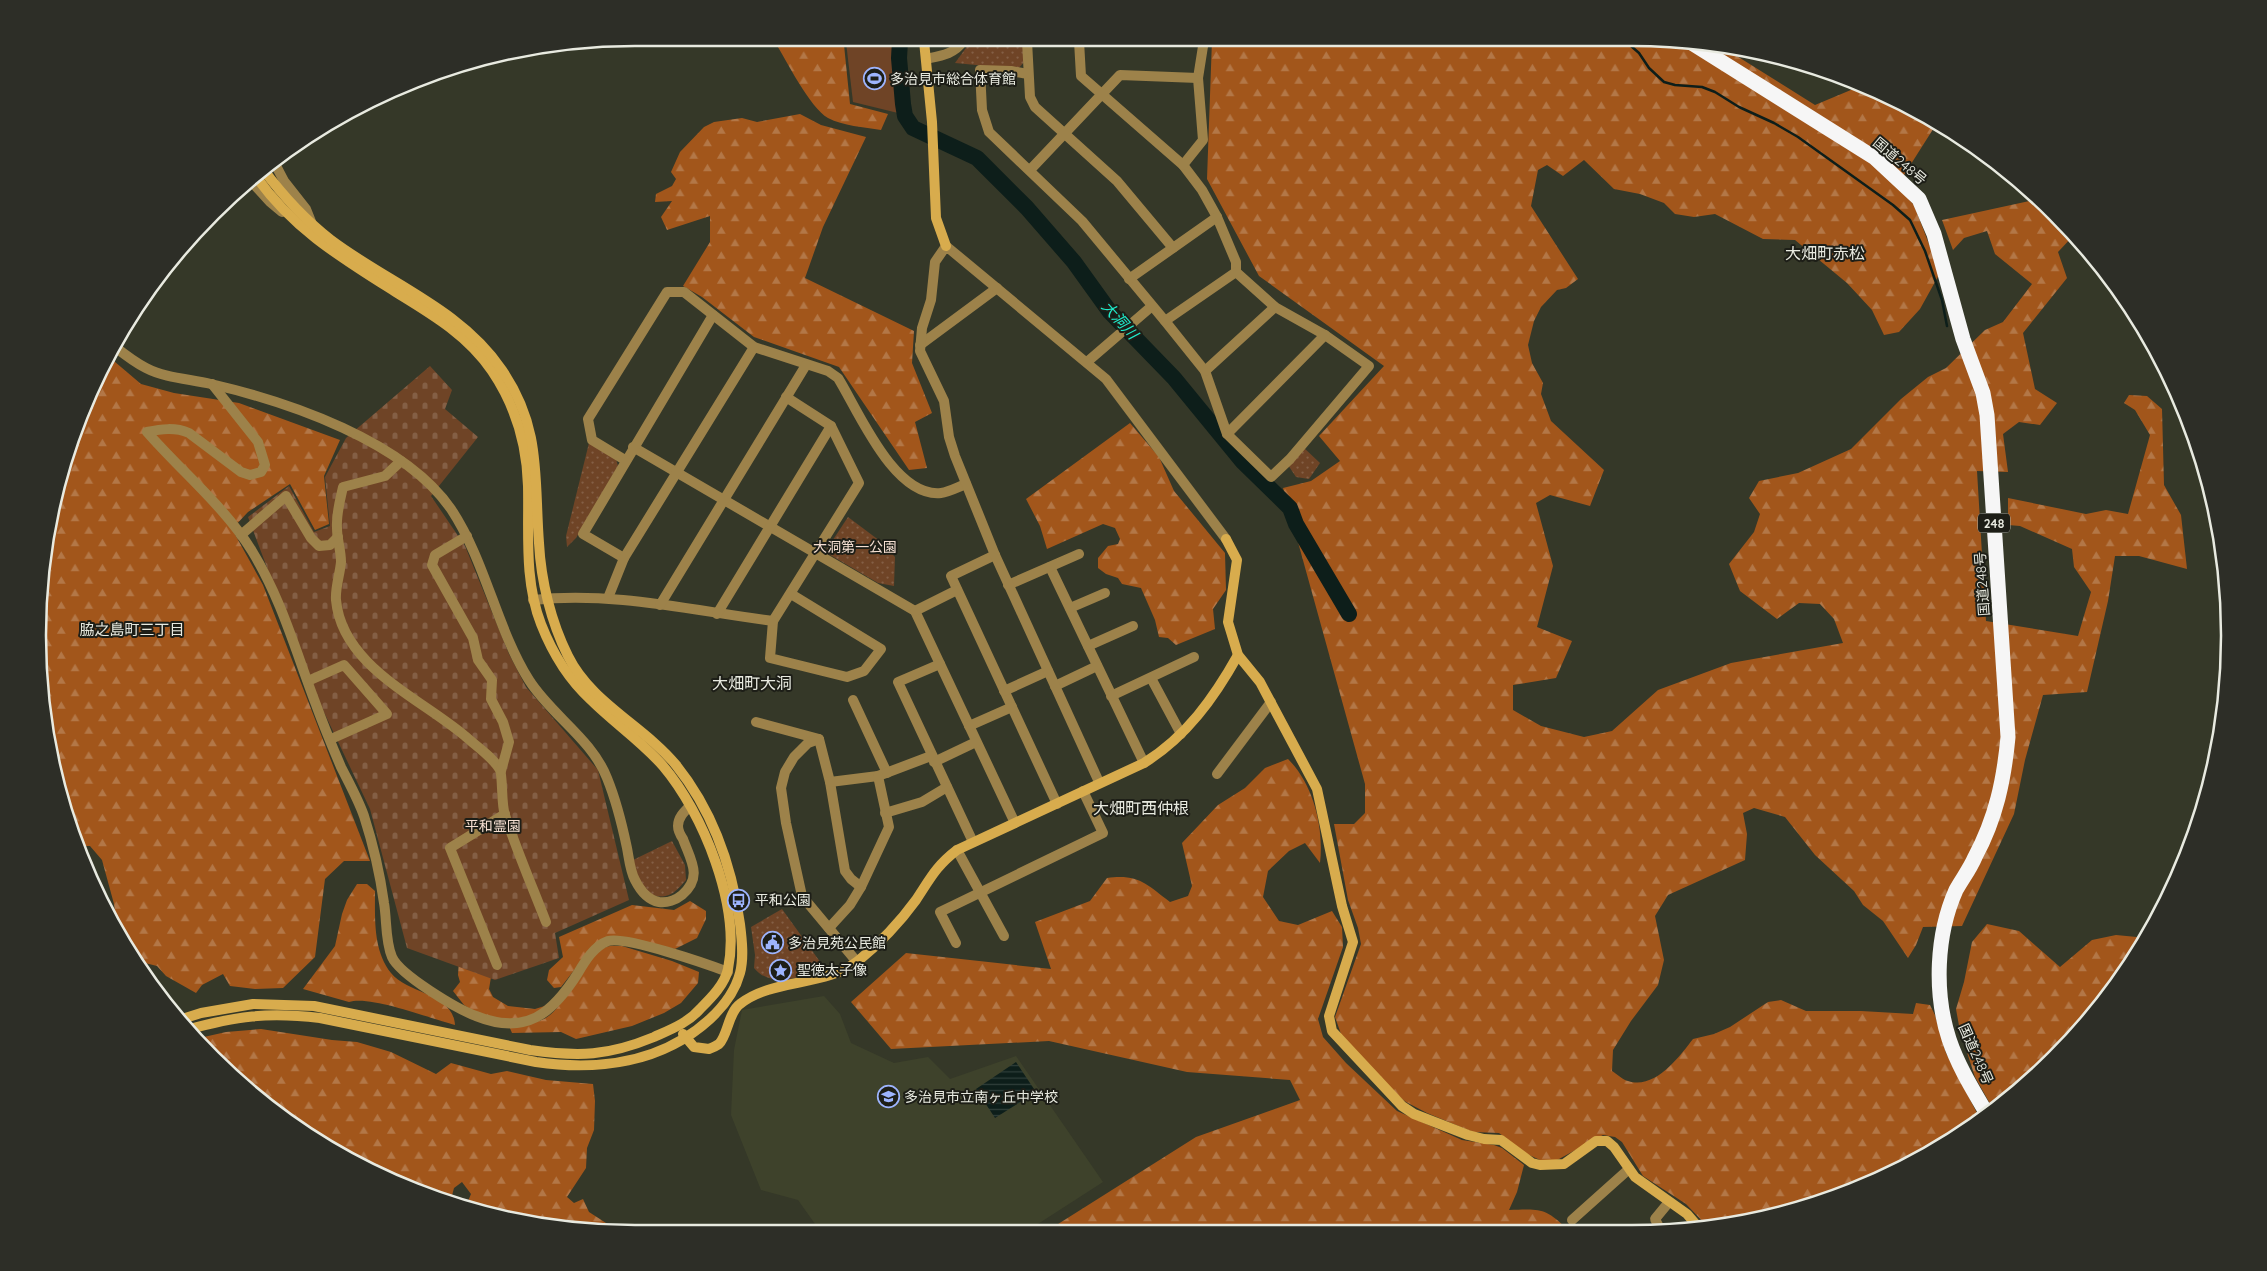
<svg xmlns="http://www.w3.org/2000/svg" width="2267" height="1271" viewBox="0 0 2267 1271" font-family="Quicksand,'Noto Sans JP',sans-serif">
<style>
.built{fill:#3e422b}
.green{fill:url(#green-dots)}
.forest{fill:url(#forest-firs)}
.cemetery{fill:url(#cemetery-stones)}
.pitch{fill:#6f4426}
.water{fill:url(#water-rules)}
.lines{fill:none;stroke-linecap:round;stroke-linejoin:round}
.stream{stroke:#0d1e1a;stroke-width:2.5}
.river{stroke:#0d1e1a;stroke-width:16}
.street{stroke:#9d824a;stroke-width:10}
.secondary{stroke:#d8ac4d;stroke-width:10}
.highway{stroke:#f6f6f6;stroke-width:15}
.labels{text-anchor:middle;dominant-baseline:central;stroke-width:4;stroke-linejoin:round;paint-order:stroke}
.shield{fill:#1d1e17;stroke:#abada4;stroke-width:1}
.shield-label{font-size:12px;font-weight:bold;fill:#e8eae0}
.poi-label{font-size:14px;fill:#e8eae0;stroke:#1d1e17;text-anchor:start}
.street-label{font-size:14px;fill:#e8eae0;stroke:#1d1e17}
.park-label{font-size:14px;fill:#f4ded1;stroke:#1d1e17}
.water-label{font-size:15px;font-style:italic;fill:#1febcb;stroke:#1d1e17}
.neighbourhood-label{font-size:15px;fill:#e8eae0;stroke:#1d1e17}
.quarter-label{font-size:16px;fill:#e8eae0;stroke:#1d1e17}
.rim{fill:none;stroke:#e8eae0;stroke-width:2.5}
</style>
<defs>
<pattern id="green-dots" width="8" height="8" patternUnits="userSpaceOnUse" patternTransform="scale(1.25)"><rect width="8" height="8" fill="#6f4426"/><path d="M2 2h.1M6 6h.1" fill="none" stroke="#845f45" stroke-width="1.8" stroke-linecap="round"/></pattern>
<pattern id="forest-firs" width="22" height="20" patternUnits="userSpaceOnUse" patternTransform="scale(1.25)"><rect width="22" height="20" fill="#a2561b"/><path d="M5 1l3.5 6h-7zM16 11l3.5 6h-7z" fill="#b37747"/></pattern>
<pattern id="cemetery-stones" width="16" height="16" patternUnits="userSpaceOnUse" patternTransform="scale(1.25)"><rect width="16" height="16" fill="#6f4426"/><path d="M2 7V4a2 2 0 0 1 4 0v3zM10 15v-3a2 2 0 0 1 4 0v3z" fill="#845f45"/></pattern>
<pattern id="water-rules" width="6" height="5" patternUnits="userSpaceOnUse" patternTransform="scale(1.25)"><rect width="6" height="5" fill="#0d1e1a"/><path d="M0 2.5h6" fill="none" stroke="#303f3b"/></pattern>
</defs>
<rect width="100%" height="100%" fill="#353828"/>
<!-- built -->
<polygon class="built" points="824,996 840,1014 851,1043 894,1063 928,1057 950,1079 1016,1056 1103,1182 1027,1231 820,1231 798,1200 761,1190 731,1115 734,1050 742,1010"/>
<!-- green -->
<g class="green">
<polygon points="971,41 1023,41 1024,62 1018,69 955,63"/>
<polygon points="589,443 616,459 618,466 576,538 567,547 566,536"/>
<polygon points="1303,447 1320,463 1309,479 1296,477 1288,465"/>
<polygon points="848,517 880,541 895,557 894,586 878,583 825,552"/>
<path d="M672 841 685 865 686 880C682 884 677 891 671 894 647 905 636 878 633 860Z"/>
<path d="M782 909 826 970C802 975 772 990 754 968L755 955 751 927Z"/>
</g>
<!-- forest -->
<g class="forest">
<path d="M1670 39 1724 48 1815 105 1858 87 1931 118 1937 123 1897 186 1914 205 1940 273 1920 309 1899 332 1884 335 1872 310 1847 283 1795 240 1763 239 1715 214 1694 217 1675 214 1664 203 1640 194 1614 189 1584 160 1563 176 1547 165 1538 170 1531 206 1578 279 1566 288 1557 290 1541 307 1534 321 1528 345 1532 363 1543 383 1541 394 1551 421 1604 470 1590 506 1550 495 1536 503 1553 566 1537 627 1572 641 1556 678 1513 685V710L1541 726 1584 737 1612 731 1658 690 1731 663 1843 643 1834 619 1820 604 1799 603 1777 619 1740 591 1729 564 1754 532 1760 514 1749 498 1759 481 1798 473 1851 449 1901 399 1928 377 1946 368 1985 330 2003 322 2032 284 1995 254 1987 231 1964 238 1953 250 1942 220 2038 199 2073 236 2058 252 2067 278 2023 333 2035 389 2057 403 2040 425 2019 422 2003 434 2008 472 1977 471 1986 621 2078 636 2091 592 2074 567 2072 549 2020 526 2008 525V498L2086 514 2106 510 2128 514 2150 435 2135 410 2124 403 2129 395 2147 396 2162 409 2164 485 2181 515 2187 569 2139 556H2115L2108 601 2087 692 2043 695 2025 760 2014 814 1962 926 1923 927 1916 945 1908 958 1883 921 1863 905 1854 891 1815 855 1785 817 1754 808 1743 813 1747 834 1745 860 1668 895 1655 916 1664 960 1658 985 1631 1021 1613 1050 1612 1071C1617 1074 1623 1080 1628 1081 1655 1090 1679 1057 1693 1039L1714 1034 1730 1027 1768 1002 1781 1000 1806 1011H1861L1913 1014 1916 1003 1930 1005 1935 1015 1946 1053 1980 1119 1963 1133 1824 1202 1709 1228 1686 1204 1643 1176 1622 1142 1615 1137 1603 1135 1559 1159 1553 1161 1540 1160 1527 1154 1499 1133 1473 1132 1427 1113 1406 1102 1392 1091 1341 1034 1335 1017 1361 944 1358 928 1348 900 1334 824H1354L1365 813V784L1283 488 1311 481 1340 461 1319 436 1384 366 1259 276 1207 179 1212 40Z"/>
<path d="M775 42 844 45 850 104 888 114 881 130C864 127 843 126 828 118 810 108 786 60 775 42Z"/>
<polygon points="800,114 821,125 866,137 823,227 805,278 914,331 912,363 932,413 915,422 927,468 909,470 839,367 754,337 702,297 683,286 710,242 710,216 667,230 661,217 672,201 655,202 656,194 672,186 676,179 671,172 680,152 704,127 714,122 742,118 757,122"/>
<polygon points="108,356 141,384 174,393 239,403 340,440 324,476 329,524 315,530 290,484 248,512 232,529 263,585 370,861 344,861 325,879 315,957 283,988 255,989 230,986 223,974 202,985 196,993 166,976 157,966 137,961 118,935 114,904 102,860 90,846 78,846 49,752 39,674 43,558 58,480 99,371"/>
<polygon points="1130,423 1159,457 1174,491 1225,553 1226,590 1213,609 1215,629 1176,645 1168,638 1159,637 1155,620 1141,588 1122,584 1118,578 1106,574 1098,568 1098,558 1108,546 1118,544 1120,539 1115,528 1103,524 1047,549 1040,526 1026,499"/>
<path d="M1288 759C1314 785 1324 828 1320 863L1305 843 1289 851 1268 871 1263 897 1279 921 1298 925 1332 911 1342 927 1343 947 1318 1019 1323 1037 1346 1063 1397 1111 1462 1140 1494 1145 1502 1148 1524 1165 1517 1192 1509 1210C1539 1209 1545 1207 1567 1229L1047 1231 1196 1137 1300 1100 1290 1080 1187 1072 1049 1041 891 1049 851 1002 906 953 1051 969 1035 922 1090 901 1107 878C1139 874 1146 884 1170 902L1188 896 1192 886 1182 843 1218 805 1245 788 1265 768Z"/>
<path d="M357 884H367L375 891C375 919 373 950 391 973 408 994 453 993 455 1025 432 1019 370 995 349 1002L303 989 335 946 342 914 347 900Z"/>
<polygon points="690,901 706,911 706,919 697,938 675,949 622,937 589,951 561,987 554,988 547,980 549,970 563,957 559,937 632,905 674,910"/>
<polygon points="1987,924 2019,931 2060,967 2092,940 2116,935 2147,938 2055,1058 1993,1109 1975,1077 1960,1031 1956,1009 1964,982 1972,942"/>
<path d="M622 946 672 961 699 972 698 983 681 1003 664 1013 632 1026 576 1039 561 1032 512 1033 509 1026C523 1024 539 1024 550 1015 568 1001 587 953 606 947 611 945 617 946 622 946Z"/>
<polygon points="459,960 492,971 489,989 493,997 508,1006 535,1009 551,1004 527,1020 503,1022 481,1016 464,1005 453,991 460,982 458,975"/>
<polygon points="261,1029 332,1040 357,1042 391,1052 436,1074 451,1063 491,1074 507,1071 546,1080 593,1084 595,1101 594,1130 587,1148 586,1168 567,1197 574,1203 583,1199 589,1212 620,1232 597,1232 466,1206 471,1194 462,1182 454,1188 450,1203 444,1202 336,1153 241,1085 195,1039 226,1032"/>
</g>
<!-- cemetery -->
<polygon class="cemetery" points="430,366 452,390 445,409 478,437 431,496 465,546 509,654 526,687 598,770 629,900 555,933 559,958 495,980 407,948 370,809 312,687 248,517 289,486 314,532 330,526 325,477 346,438"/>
<!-- pitch -->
<polygon class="pitch" points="897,41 898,113 853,102 846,42"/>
<!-- water -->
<polygon class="water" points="1016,1062 1036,1092 995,1118 976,1089"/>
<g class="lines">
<!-- stream -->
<polyline class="stream" points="1623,39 1639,53 1649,68 1664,82 1675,85 1702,87 1715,92 1739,107 1774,123 1798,137 1893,205 1910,220 1925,251 1942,300 1947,326"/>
<!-- river -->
<polyline class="river" points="900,41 899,58 903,104 905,116 913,128 977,158 1027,208 1074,262 1110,312 1174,378 1242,461 1290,508 1296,524 1349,614"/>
<!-- street -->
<g class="street">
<polyline points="1027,41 1030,97 1035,107 1117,181 1173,248"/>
<path d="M926 59C940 56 955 54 963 41"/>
<polyline points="1028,74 1011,71 980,70 982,110 989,132 1082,221 1165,321 1205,371 1227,434 1271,477 1290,459 1369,366 1325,335 1275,307 1236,272 1236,262 1217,217 1202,190 1183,165 1081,76 1079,41"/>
<polyline points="273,160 284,181 306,209 312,224"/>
<polyline points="1183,165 1203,140 1198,78 1204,40"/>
<polyline points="1030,170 1120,75 1198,78"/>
<polyline points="250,180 270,202 282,212"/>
<polyline points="1129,279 1217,217"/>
<polyline points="1165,321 1236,272"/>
<polyline points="920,345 997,288"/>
<path d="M114 346C124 354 134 362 146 368 165 378 190 379 211 384 289 402 404 441 451 509 486 562 496 627 529 680 551 715 592 739 607 778 616 800 622 824 627 848 629 858 630 871 635 880 640 890 648 900 659 902 667 903 676 900 682 895 703 877 691 861 683 839 681 836 678 830 678 826 678 817 685 811 690 806"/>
<polyline points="1087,362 1152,306"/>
<polyline points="1205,371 1275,307"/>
<path d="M212 384 258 442 265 465 261 472 250 475 241 472 189 433C175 427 161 429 147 432 182 472 225 507 252 551 281 598 296 652 315 702 323 724 332 746 341 767 349 783 358 799 364 816 373 844 380 874 384 903 387 920 385 941 392 957 400 975 457 1009 476 1016 526 1036 552 1014 578 973 585 961 594 946 608 941 626 936 707 964 728 972"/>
<polyline points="786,397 831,426 859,483 773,621 770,658 847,677 864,671 881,649 791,594"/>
<polyline points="1227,434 1325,335"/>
<polyline points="633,447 915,611 1015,823"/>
<path d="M625 460 592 440 588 419 667 292H684L754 347 828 371 838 378C858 410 894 498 941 493 949 492 958 487 966 484"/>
<path d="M401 461 385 476 343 487C340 501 336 514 337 528 337 540 341 550 341 562 340 574 335 588 336 600 342 666 420 698 465 736 476 746 493 757 500 770 503 777 501 804 505 815 517 851 532 886 546 922"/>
<polyline points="241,535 286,496 311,538 319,546 330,545 338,537"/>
<polyline points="467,536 435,555 432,565 473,638 478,660 492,680 491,699 503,722 509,742 501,771"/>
<polyline points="995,555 951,576 1057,804"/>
<polyline points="624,558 583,534 713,315"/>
<polyline points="1050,567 1144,763"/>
<polyline points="1008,585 1079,554"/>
<polyline points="608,598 624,558 754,347"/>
<path d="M533 600C613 591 694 611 773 621"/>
<polyline points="660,605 806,365"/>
<polyline points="1070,608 1105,593"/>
<polyline points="915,611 957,590"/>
<polyline points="717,614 831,426"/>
<polyline points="1088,646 1133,626"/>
<polyline points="940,664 898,682 973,842"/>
<polyline points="1151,678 1181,734"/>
<polyline points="308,681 344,665 387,714 331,739"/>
<polyline points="1055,686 1097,666"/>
<polyline points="1004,691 1048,671"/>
<polyline points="1111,696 1194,657"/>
<polyline points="853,700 887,773"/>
<polyline points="756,722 819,739 830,782 845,871 851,879 861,887"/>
<polyline points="969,726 1012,707"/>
<polyline points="819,739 808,743 794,757 785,772 781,788 786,823 802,896 857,962"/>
<polyline points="934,762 976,742"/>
<polyline points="1217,774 1271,702"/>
<polyline points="830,782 878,776 931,756"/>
<polyline points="1099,782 995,555 955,456 949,437 944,401 920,351 922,328 931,300 935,262 946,246 1106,379 1226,539"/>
<polyline points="885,813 922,802 947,787"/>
<polyline points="957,850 1004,936"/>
<polyline points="829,928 850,905 861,887 889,827 878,776"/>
<polyline points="956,943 940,912 1103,833 1083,791"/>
<polyline points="497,965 450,848 505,814"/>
<polyline points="1572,1220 1629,1169"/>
<polyline points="1660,1229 1655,1219 1669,1202"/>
</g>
<!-- secondary -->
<g class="secondary">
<polyline points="924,41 932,122 936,218 946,246"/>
<polyline points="1226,539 1237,560 1228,622 1238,655 1260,682 1317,789 1342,906 1353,942 1329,1016 1332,1031 1402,1106 1414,1114 1468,1135 1484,1139 1501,1140 1532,1163 1540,1165 1564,1164 1596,1141 1607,1141 1614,1147 1635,1177 1687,1214 1699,1228"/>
<path d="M179 1020 201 1013 253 1004 314 1006 530 1050C579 1057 608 1056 654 1037 672 1029 688 1023 701 1008 711 998 725 984 728 969 741 906 703 813 663 766 641 741 614 723 591 700 569 680 552 652 541 624 524 580 529 533 528 486 527 445 515 405 492 371 468 335 430 313 394 291 340 257 292 228 255 175"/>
<path d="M186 1030C237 1016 267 1012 320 1018L536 1062C598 1071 662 1063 710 1019 724 1006 735 992 740 973 744 958 742 940 740 924 732 867 713 811 676 765 644 726 591 703 568 656 551 622 541 581 539 543 534 477 542 429 502 370 461 309 388 283 331 240 304 219 283 196 263 169"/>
<path d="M683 1034 694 1047 709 1049C712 1048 716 1046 719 1044 728 1035 728 1013 740 1004 773 978 825 987 858 961 879 944 900 922 916 900 930 879 936 866 957 850L1144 763C1186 737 1214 698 1238 655"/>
</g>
<!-- highway -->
<path class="highway" d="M1690 42 1875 158 1919 199 1934 234 1963 339 1983 393 1987 415 2008 737C2004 780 1996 818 1975 857 1970 869 1962 879 1956 890 1936 935 1934 993 1949 1039 1958 1066 1973 1090 1987 1114"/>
</g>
<!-- icons -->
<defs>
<symbol id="stadium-ring" viewBox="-11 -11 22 22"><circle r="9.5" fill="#1d1e17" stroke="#9db4fd" stroke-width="1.5"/><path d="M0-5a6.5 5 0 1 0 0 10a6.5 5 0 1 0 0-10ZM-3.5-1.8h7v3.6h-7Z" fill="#9db4fd"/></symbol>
<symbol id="bus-ring" viewBox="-11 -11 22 22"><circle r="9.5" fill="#1d1e17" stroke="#9db4fd" stroke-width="1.5"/><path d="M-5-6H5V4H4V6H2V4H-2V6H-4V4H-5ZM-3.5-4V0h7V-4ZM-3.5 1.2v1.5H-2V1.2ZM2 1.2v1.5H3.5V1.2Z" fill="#9db4fd"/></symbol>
<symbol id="civic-ring" viewBox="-11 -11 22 22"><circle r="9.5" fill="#1d1e17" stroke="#9db4fd" stroke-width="1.5"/><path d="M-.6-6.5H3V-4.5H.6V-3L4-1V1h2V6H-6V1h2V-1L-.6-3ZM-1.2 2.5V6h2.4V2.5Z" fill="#9db4fd"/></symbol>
<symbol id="sight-ring" viewBox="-11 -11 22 22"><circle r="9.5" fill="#1d1e17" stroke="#9db4fd" stroke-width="1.5"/><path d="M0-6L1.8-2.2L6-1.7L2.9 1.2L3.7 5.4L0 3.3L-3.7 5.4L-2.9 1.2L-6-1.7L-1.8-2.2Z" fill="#9db4fd"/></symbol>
<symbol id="school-ring" viewBox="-11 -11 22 22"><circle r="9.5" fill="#1d1e17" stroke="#9db4fd" stroke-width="1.5"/><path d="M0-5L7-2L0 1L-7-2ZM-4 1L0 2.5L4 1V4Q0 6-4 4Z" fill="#9db4fd"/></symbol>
</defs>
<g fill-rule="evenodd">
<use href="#stadium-ring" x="862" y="66" width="25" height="25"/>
<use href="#bus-ring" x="726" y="888" width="25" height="25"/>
<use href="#civic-ring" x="760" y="930" width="25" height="25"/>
<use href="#sight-ring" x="768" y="958" width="25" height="25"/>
<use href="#school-ring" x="876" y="1084" width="25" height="25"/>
</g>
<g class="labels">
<!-- shield labels -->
<rect class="shield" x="1978" y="513.5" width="32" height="19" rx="4"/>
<g class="shield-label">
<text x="1994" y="523">248</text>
</g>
<!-- poi labels -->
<g class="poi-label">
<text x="890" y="79">多治見市総合体育館</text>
<text x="755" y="900">平和公園</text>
<text x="788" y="943">多治見苑公民館</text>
<text x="797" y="970">聖徳太子像</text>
<text x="904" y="1097">多治見市立南ヶ丘中学校</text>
</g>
<!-- street labels -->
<g class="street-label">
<text transform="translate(1900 161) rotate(40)">国道248号</text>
<text transform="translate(1982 584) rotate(-94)">国道248号</text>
<text transform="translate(1976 1054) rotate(66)">国道248号</text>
</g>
<!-- park labels -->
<g class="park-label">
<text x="855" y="547">大洞第一公園</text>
<text x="493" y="826">平和霊園</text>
</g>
<!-- water labels -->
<g class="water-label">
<text transform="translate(1120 320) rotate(48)">大洞川</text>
</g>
<!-- neighbourhood labels -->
<g class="neighbourhood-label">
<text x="132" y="629">脇之島町三丁目</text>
</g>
<!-- quarter labels -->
<g class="quarter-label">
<text x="1825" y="253">大畑町赤松</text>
<text x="752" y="683">大畑町大洞</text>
<text x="1141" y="808">大畑町西仲根</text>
</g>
</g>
<!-- crop -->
<path d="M0 0H2267V1271H0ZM635 46H1632A589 589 0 0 1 2221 635V636A589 589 0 0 1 1632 1225H635A589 589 0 0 1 46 636V635A589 589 0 0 1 635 46Z" fill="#2d2e27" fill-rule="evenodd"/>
<path class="rim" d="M635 46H1632A589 589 0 0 1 2221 635V636A589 589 0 0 1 1632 1225H635A589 589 0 0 1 46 636V635A589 589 0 0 1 635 46Z"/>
</svg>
